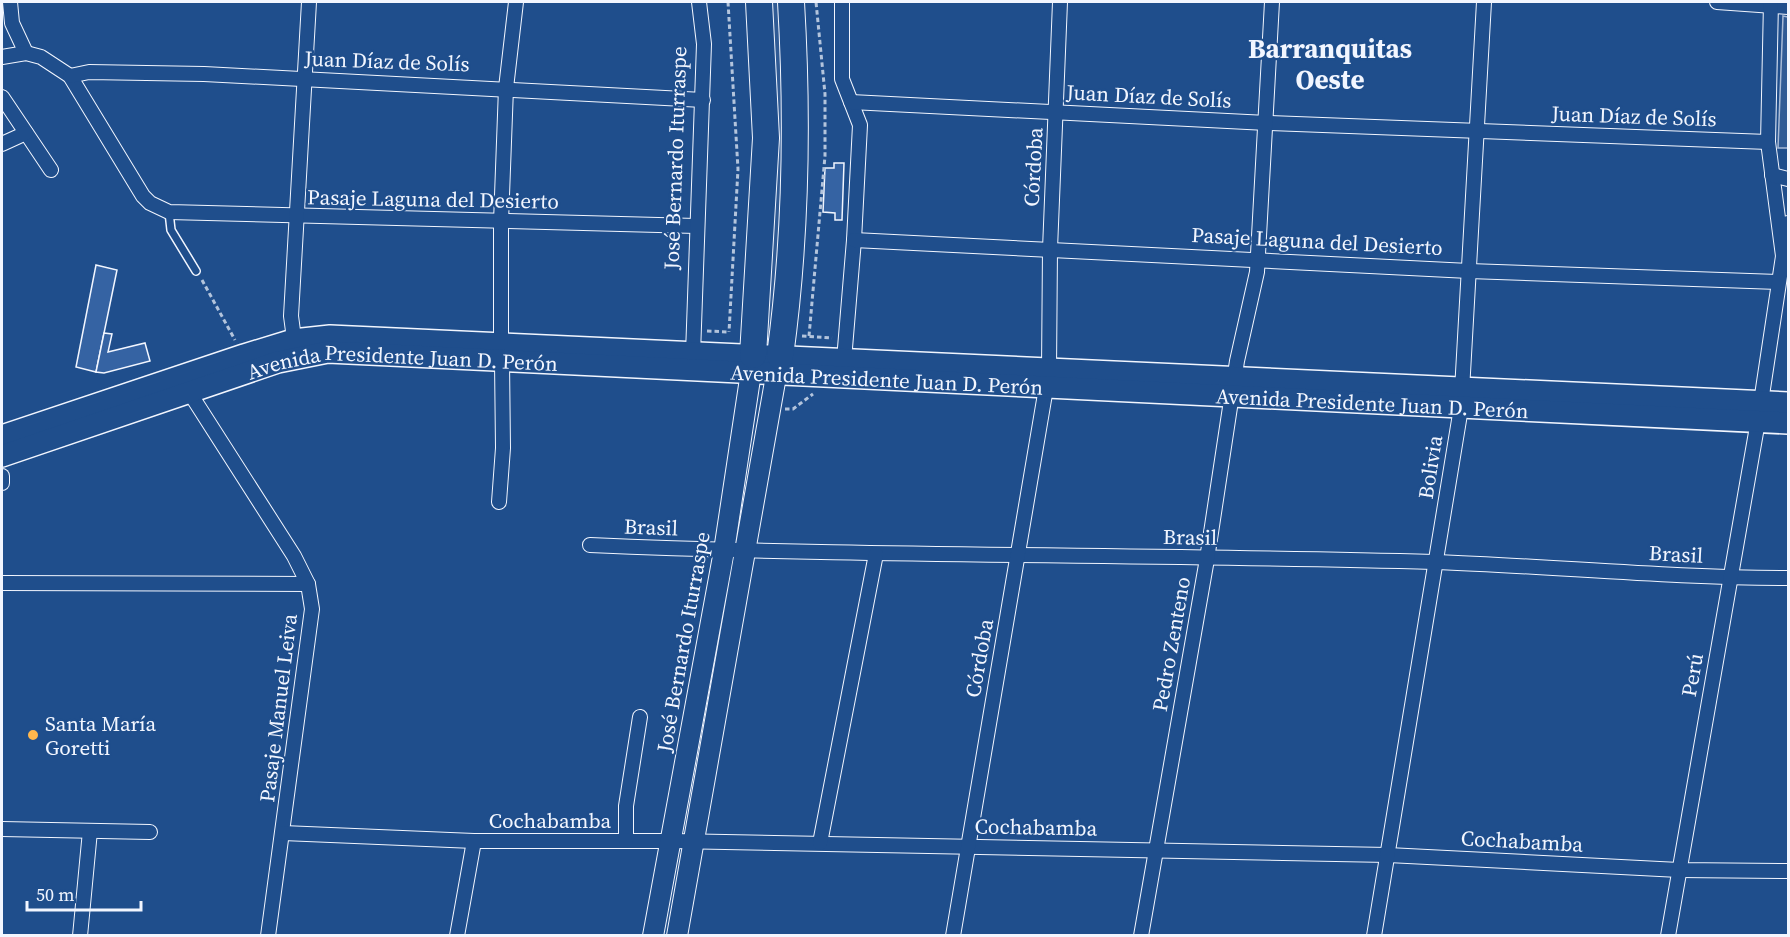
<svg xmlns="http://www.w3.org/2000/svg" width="1790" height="937" viewBox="0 0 1790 937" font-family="'Source Serif 4',serif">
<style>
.green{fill:#305b95;stroke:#a8bbd7;stroke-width:1.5}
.building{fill:#3563a3;stroke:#f2f6ff;stroke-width:1.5}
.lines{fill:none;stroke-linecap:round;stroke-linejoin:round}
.lane-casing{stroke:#f2f6ff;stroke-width:10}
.street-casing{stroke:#f2f6ff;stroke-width:16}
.secondary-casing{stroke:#f2f6ff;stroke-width:22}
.primary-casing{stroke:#f2f6ff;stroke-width:24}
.highway-casing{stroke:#f2f6ff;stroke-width:28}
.path{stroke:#b3c4dc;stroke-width:3;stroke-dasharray:4.5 3;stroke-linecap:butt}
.lane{stroke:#1f4e8c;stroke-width:7}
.street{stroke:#1f4e8c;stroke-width:14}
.secondary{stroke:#1f4e8c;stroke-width:20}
.primary{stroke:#1f4e8c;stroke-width:21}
.highway{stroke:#1f4e8c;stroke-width:26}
.poi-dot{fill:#ffb74d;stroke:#1f4e8c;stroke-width:2}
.labels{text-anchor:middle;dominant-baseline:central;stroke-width:4.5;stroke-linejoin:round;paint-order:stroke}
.street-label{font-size:21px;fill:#f2f6ff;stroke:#1f4e8c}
.poi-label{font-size:21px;fill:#f2f6ff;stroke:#1f4e8c;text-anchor:start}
.district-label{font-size:27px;font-weight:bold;fill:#f2f6ff;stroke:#1f4e8c}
</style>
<rect width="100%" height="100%" fill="#1f4e8c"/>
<!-- green -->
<g class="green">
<polygon points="759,2 791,2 780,356 753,355"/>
<polygon points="1783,16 1788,17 1788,148 1778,148"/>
</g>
<!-- building -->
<g class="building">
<polygon points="834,163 844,163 842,220 835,220 835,213 823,212 825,168 834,168"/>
<polygon points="96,265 117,270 96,372 76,367"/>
<polygon points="104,333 112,334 108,352 145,343 150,361 104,373 96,372"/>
</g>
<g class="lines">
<defs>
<polyline id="lane" points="169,212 171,230 196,271"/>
<g id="street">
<polyline points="10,2 12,23 26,53"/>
<polyline points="842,2 842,79 860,125 854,240 844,360"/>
<polyline points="1717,2 1788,7"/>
<polyline points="1771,2 1768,142 1783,256"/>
<polyline points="2,57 26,53 41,57 70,76 143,196 150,203 169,212 696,226"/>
<polyline points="70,76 89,72 204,74 703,100"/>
<polyline points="2,97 51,170"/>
<polyline points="851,102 1267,123 1768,142"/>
<polyline points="2,144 26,133"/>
<polyline points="1772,175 1788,179"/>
<polyline points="854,240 1469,271 1778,282"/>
<polyline points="501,345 501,222 506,88 516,2"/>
<polyline points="295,346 291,316 309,2"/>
<polyline points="693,354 704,44 699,2"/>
<polyline points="1049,370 1050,249 1060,2"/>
<polyline points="186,387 294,556 308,584 312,609 268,936"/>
<polyline points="1761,402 1788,223"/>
<polyline points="2,476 2,483"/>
<polyline points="499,502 503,448 502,362"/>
<path d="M590 545C871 557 1153 554 1434 562 1552 566 1670 578 1788 578"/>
<polyline points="2,583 308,584"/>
<polyline points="2,829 150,832"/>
<polyline points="283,833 474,841 673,841 1388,855 1679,870 1788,871"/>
<polyline points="626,841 626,806 640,717"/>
<polyline points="820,843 876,554"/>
<polyline points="80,936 90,831"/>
<polyline points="457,936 474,841"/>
<polyline points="953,936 1046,388"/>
<polyline points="1141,936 1207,559 1237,361 1257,272 1272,2"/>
<polyline points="1374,936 1461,408 1484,2"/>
<polyline points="1668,936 1758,421"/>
</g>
<g id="secondary">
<polyline points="653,936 724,551 753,359"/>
<polyline points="677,936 779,359"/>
</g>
<g id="primary">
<polyline points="2,436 244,355 293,340 330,336 1788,403"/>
<path id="s1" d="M2 456 278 362 328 352 1788 423"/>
</g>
<g id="highway">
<polyline points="753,355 766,138 759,2"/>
<path d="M780 356C796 239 798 119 791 2"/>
</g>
</defs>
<!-- lane casing -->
<use href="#lane" class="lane-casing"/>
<!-- street casing -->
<use href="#street" class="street-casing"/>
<!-- secondary casing -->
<use href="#secondary" class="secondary-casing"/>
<!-- primary casing -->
<use href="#primary" class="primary-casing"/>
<!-- highway casing -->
<use href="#highway" class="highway-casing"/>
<!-- path -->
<g class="path">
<polyline points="728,2 738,169 729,332"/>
<polyline points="202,280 235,340"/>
<polyline points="707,331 728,332"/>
<polyline points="802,336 832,338"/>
<polyline points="809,336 825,156 825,94 816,2"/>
<polyline points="785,409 793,409 813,394"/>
</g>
<!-- lane -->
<use href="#lane" class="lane"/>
<!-- street -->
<use href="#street" class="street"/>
<!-- secondary -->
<use href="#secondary" class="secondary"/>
<!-- primary -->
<use href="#primary" class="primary"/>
<!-- highway -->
<use href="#highway" class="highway"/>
</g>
<!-- markers -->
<circle class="poi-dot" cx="33" cy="735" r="6"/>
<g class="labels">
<!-- street labels -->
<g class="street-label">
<text transform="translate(387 61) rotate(2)">Juan Díaz de Solís</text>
<text transform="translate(1149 96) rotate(3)">Juan Díaz de Solís</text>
<text transform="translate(1634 116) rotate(2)">Juan Díaz de Solís</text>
<text transform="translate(675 158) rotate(-88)">José Bernardo Iturraspe</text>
<text transform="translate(1033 167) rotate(-87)">Córdoba</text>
<text transform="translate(433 199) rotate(1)">Pasaje Laguna del Desierto</text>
<text transform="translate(1317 241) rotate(3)">Pasaje Laguna del Desierto</text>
<text stroke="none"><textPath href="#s1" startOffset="416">Avenida Presidente Juan D. Perón</textPath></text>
<text stroke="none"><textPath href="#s1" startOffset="902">Avenida Presidente Juan D. Perón</textPath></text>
<text stroke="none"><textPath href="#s1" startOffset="1388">Avenida Presidente Juan D. Perón</textPath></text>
<text transform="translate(1430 467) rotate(-81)">Bolivia</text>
<text transform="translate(651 527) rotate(2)">Brasil</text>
<text transform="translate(1190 537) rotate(1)">Brasil</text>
<text transform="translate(1676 554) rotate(3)">Brasil</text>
<text transform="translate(683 642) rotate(-80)">José Bernardo Iturraspe</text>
<text transform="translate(1171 644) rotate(-80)">Pedro Zenteno</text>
<text transform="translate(979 658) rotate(-80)">Córdoba</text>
<text transform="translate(1692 675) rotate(-80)">Perú</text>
<text transform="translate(278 708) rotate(-83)">Pasaje Manuel Leiva</text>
<text x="550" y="820">Cochabamba</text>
<text transform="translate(1036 827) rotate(1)">Cochabamba</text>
<text transform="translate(1522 841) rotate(3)">Cochabamba</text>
</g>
<!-- poi labels -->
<g class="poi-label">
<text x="45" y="723">Santa María<tspan x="45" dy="24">Goretti</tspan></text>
</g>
<!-- district labels -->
<g class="district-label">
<text x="1330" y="48">Barranquitas<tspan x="1330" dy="31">Oeste</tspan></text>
</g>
</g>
<!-- border -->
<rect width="1790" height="937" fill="none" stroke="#f2f6ff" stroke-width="6"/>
<!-- scale -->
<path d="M27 901v9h114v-9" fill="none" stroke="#f2f6ff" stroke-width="3"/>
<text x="36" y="901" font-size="18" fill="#f2f6ff" stroke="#1f4e8c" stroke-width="4.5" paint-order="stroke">50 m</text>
</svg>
